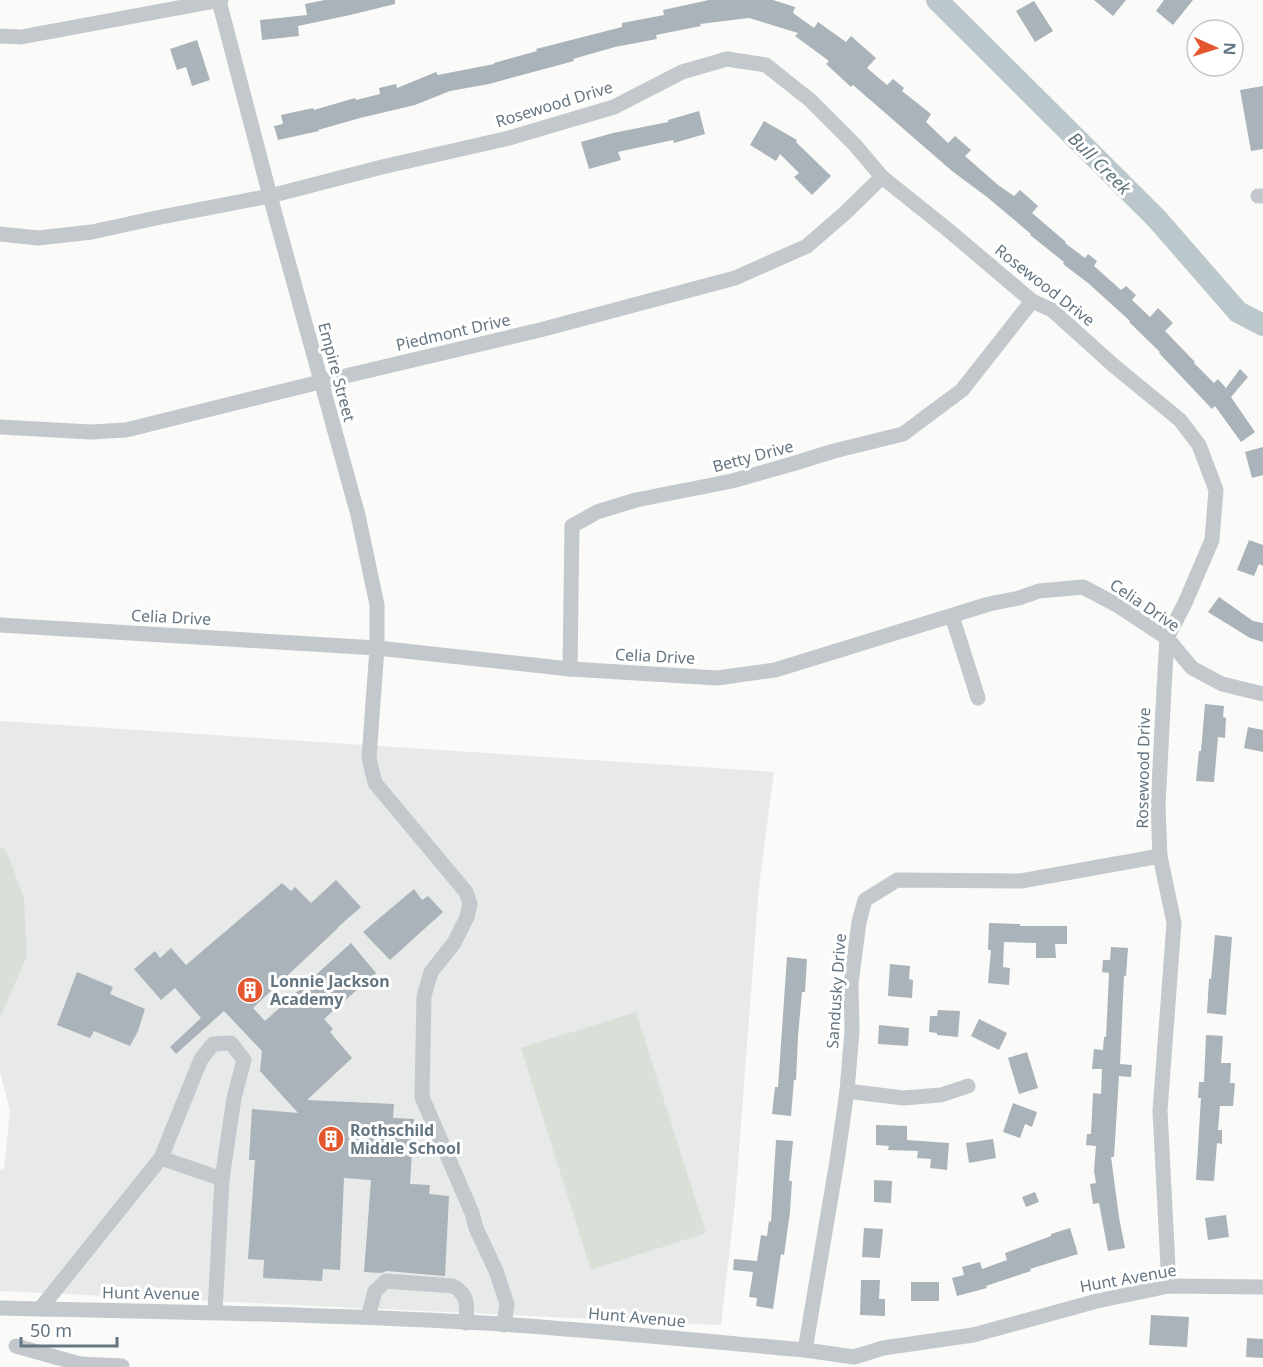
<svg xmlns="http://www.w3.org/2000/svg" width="1263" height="1367" viewBox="0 0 1263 1367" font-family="'Noto Sans',sans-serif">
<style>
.built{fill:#e8e9e9}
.green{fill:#dadfd7}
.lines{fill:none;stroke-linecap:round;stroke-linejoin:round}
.river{stroke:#bbc7cb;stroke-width:22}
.building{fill:#aab3b9}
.minor{stroke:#c3c8cc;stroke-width:15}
.labels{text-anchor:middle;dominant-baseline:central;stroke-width:6;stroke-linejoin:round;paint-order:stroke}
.street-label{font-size:16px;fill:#657683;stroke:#fff}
.poi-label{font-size:16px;font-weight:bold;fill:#657683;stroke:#fff;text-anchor:start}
.water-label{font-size:18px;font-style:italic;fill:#60757c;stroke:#fff}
</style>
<rect width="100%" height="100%" fill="#fafaf8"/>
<!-- built -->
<polygon class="built" points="0,721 774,772 759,886 735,1203 721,1325 0,1291 0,1170 4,1168 10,1111 0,1072"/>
<!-- green -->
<g class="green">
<polygon points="0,846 7,852 24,898 27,956 0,1018"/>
<polygon points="636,1012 706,1233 591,1270 521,1048"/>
</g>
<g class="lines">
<!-- river -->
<polyline class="river" points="937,0 1157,219 1238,312 1263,325"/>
</g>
<!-- building -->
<g class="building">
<polygon points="325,0 395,0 395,4 350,15 298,26 299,36 262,40 260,20 307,15 305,4"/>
<polygon points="709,0 773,0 795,7 793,13 814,28 818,22 846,42 851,36 876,58 867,68 887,85 893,79 904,88 902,91 931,114 926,122 948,143 955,136 971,150 965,156 998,185 1014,196 1020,190 1038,206 1032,213 1066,242 1065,243 1085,258 1088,254 1097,261 1094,266 1121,290 1126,286 1136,295 1132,300 1150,317 1158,308 1173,323 1165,331 1195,362 1194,363 1214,383 1218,379 1226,388 1240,369 1248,377 1231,397 1255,432 1241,442 1215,406 1212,409 1159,353 1160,352 1129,322 1130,321 1088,283 1063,264 1064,262 1030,235 1031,234 987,197 952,171 853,85 851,87 826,64 829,61 795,36 798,33 749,18 700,24 701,26 656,35 657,39 615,47 573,59 574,61 489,84 450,91 415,105 360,118 318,130 319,131 278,140 274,126 283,124 281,115 313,108 314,110 355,98 356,100 380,94 379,88 396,84 397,88 436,72 438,75 494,64 494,63 537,51 536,49 622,27 622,23 664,15 663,10"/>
<polygon points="1094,0 1126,0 1113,16"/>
<polygon points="1164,0 1193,0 1173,25 1156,11"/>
<polygon points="1034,1 1053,31 1035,42 1016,11"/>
<polygon points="197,40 210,80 192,86 186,67 177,70 170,49"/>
<polygon points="1263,86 1263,149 1251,151 1240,90"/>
<polygon points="699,111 705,134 674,143 673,140 618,152 621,160 589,169 581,142 613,133 668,122 668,120"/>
<polygon points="764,121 797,140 796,142 831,176 812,195 794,177 799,173 780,154 776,161 750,145"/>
<polygon points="1263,447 1263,475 1252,478 1245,452"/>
<polygon points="1249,540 1263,545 1263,566 1259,564 1254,576 1237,570"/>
<polygon points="1219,597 1253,621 1263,623 1263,642 1250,638 1208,612"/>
<polygon points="1205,704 1224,706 1223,717 1226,718 1225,738 1218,737 1214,782 1196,781 1199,751 1201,751"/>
<polygon points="1248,727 1263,730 1263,752 1244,748"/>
<polygon points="336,880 361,907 338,927 338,928 253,1008 265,1021 351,943 376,973 324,1019 333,1029 330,1032 352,1058 307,1100 394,1104 393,1118 414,1119 410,1184 430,1185 429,1194 449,1196 445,1276 387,1271 381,1273 364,1272 371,1180 344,1178 340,1270 323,1269 322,1281 263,1278 264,1260 248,1259 255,1160 249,1160 252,1109 298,1113 260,1071 262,1051 224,1011 176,1054 170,1047 201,1018 175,988 161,1000 134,969 155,951 160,958 171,948 186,965 282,883 291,891 295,887 311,903"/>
<polygon points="414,889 422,900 428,896 443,912 390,960 363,932"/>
<polygon points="989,923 1020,924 1020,926 1067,926 1067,944 1055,944 1056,958 1036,958 1036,943 1004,942 1003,967 1010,968 1009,985 988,983 991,950 988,950"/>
<polygon points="1215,935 1232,937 1226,1015 1207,1013 1209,979 1211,979"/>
<polygon points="1111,947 1128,948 1126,976 1124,976 1120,1064 1132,1065 1131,1077 1119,1076 1114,1157 1111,1157 1119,1217 1125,1248 1108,1251 1099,1203 1093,1204 1090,1184 1096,1183 1094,1171 1096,1146 1086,1145 1087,1134 1091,1134 1093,1093 1101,1094 1102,1069 1092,1069 1094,1049 1103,1050 1104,1037 1106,1037 1109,973 1102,972 1103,960 1110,960"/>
<polygon points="787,957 807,959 805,992 802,992 798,1036 796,1080 794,1080 791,1116 772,1114 775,1087 778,1087"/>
<polygon points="890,964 910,966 909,979 913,980 912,998 888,996"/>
<polygon points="77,972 113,987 110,994 145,1009 138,1031 130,1046 94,1031 90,1038 57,1025"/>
<polygon points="938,1010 960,1011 958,1037 937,1035 937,1033 929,1032 930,1016 937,1016"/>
<polygon points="979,1019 1007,1033 999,1050 971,1036"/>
<polygon points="879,1025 909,1028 908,1046 878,1044"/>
<polygon points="1206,1035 1223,1036 1221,1063 1231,1063 1230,1083 1235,1083 1233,1106 1220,1106 1218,1130 1222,1130 1222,1144 1217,1143 1214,1181 1196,1180 1201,1098 1198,1098 1199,1082 1204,1082"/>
<polygon points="1027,1052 1038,1088 1019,1094 1008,1058"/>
<polygon points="1013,1103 1037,1112 1032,1127 1025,1124 1020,1138 1003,1132"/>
<polygon points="876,1125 907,1126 907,1140 949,1143 947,1170 930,1168 931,1159 917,1158 918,1151 888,1150 889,1146 876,1145"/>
<polygon points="993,1139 996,1158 969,1163 966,1143"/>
<polygon points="776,1140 793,1141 789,1181 792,1181 790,1212 784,1255 781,1254 773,1309 756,1306 757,1298 749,1297 753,1272 733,1270 734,1259 757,1261 761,1235 767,1236 769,1221 771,1222"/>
<polygon points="874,1180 892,1181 891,1203 874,1202"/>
<polygon points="1035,1192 1039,1202 1026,1207 1022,1197"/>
<polygon points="1226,1215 1229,1237 1208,1240 1205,1218"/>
<polygon points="864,1228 883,1229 880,1258 862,1257"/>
<polygon points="1070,1228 1078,1254 1030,1269 1031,1271 986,1286 987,1288 957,1296 952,1278 964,1275 962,1267 980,1262 982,1269 1007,1260 1005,1253 1051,1236 1051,1234"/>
<polygon points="861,1280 880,1280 879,1299 885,1299 885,1316 860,1315"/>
<rect x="911" y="1282" width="28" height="19"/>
<polygon points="1151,1315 1189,1317 1187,1347 1149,1345"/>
<polygon points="1247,1338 1263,1339 1263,1358 1246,1357"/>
</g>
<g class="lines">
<!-- minor -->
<g class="minor">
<polyline points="219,1 270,196 358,515 377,605 377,648 369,758 375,783 466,892 470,904 467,917 454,943 431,972 424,996 422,1097 472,1213 476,1228 496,1271 507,1304 504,1325"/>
<polyline points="0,36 21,37 221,0"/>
<polyline points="1258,196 1263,196"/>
<polyline points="0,234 38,238 92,232 156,218 270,196 382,167 509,138 614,107 682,72 727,59 766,65 810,100 855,145 882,177 947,229 1032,301 1052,310 1113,365 1180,420 1199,445 1216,490 1212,540 1185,603 1167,638 1164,689 1158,806 1160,856 1174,923 1160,1111 1169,1286"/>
<polyline points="0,427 91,432 126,430 320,382 540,330 735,278 807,246 845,213 882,177"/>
<polyline points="952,616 978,698"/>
<polyline points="0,625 377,648 570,669 717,678 775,670 989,604 1019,598 1039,591 1083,587 1117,605 1167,638 1192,668 1222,684 1263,694"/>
<polyline points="570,669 572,526 597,512 636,500 732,481 792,464 834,451 903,434 962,390 1032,301"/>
<polyline points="847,1091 903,1098 941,1095 968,1086"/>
<polyline points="161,1158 222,1179"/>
<path d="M0 1308C168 1312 335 1314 502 1324 603 1331 704 1341 805 1350L854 1357 883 1348 973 1335 1097 1301 1169 1286 1263 1287"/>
<polyline points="40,1309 161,1158 201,1059 213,1044 231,1043 244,1060 234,1098 222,1179 215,1312"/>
<path d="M368 1317 375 1291 386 1281 453 1286C469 1295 467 1306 466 1323"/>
<polyline points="16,1346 80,1364"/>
<polyline points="805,1350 837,1161 847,1091 852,1031 851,984 859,922 865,900 897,880 1021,881 1160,856"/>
<polyline points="73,1367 80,1364 122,1366"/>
</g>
</g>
<!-- icons -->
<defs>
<symbol id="building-disc" viewBox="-11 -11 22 22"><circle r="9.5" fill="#e4572e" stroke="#fff"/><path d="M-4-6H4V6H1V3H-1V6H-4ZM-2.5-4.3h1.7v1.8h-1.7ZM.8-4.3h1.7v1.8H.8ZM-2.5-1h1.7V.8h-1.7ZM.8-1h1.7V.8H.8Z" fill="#fff"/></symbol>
</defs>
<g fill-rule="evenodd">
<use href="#building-disc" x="235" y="975" width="30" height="30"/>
<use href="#building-disc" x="316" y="1124" width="30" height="30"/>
</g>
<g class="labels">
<!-- street labels -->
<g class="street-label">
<text transform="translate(554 104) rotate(-17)">Rosewood Drive</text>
<text transform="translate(1045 285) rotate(38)">Rosewood Drive</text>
<text transform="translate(453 332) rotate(-13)">Piedmont Drive</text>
<text transform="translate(337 372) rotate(75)">Empire Street</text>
<text transform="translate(753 456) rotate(-15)">Betty Drive</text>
<text transform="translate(1145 605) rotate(34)">Celia Drive</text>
<text transform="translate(171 617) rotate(3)">Celia Drive</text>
<text transform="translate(655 656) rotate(3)">Celia Drive</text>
<text transform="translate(1143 768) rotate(-89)">Rosewood Drive</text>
<text transform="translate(836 991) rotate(-86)">Sandusky Drive</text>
<text transform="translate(1128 1278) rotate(-10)">Hunt Avenue</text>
<text transform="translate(151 1293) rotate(1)">Hunt Avenue</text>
<text transform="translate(637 1317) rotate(5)">Hunt Avenue</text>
</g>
<!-- poi labels -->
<g class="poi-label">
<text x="270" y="981">Lonnie Jackson<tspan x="270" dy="18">Academy</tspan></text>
<text x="350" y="1130">Rothschild<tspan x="350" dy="18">Middle School</tspan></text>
</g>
<!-- water labels -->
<g class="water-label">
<text transform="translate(1100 163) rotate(45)">Bull Creek</text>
</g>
</g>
<!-- north arrow -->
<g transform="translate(1215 48) rotate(93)"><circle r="28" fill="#ffffff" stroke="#c1c8cd" stroke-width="1.5"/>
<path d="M0-4.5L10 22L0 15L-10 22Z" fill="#e4572e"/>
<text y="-9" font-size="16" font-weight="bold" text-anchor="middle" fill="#657683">N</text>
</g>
<!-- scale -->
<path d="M21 1337v9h96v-9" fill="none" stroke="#657683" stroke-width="3"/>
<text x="30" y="1337" font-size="18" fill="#657683" stroke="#ffffff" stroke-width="4.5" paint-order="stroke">50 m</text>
</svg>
